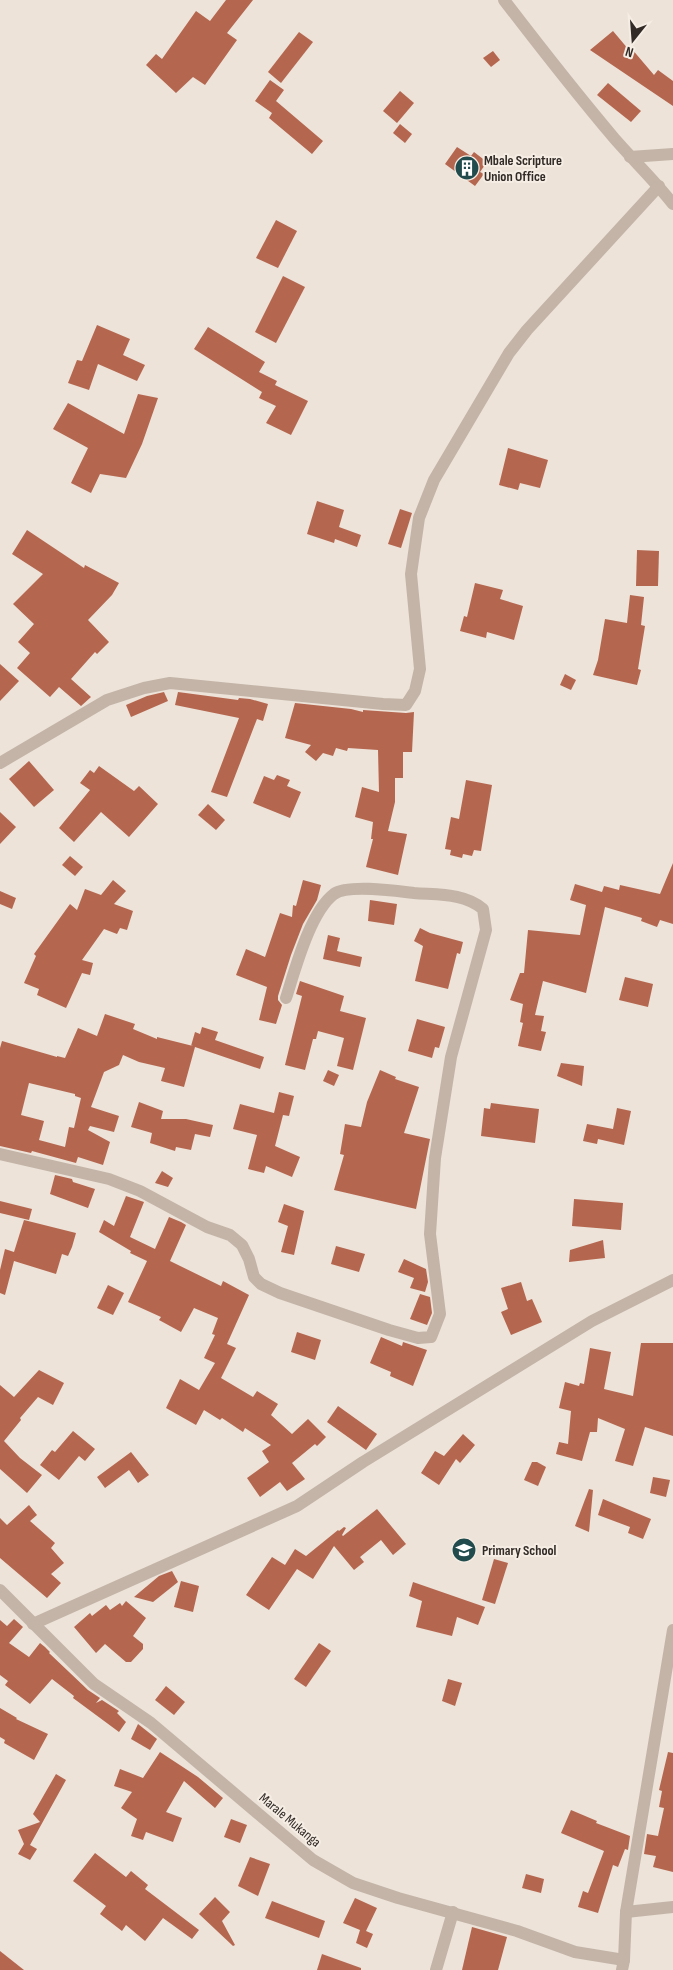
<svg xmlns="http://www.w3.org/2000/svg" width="673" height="1970" viewBox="0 0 673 1970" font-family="'Sofia Sans Condensed',sans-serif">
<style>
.building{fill:#b5664f;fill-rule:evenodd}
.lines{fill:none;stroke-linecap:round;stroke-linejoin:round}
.minor{stroke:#c3b4a7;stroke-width:12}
.labels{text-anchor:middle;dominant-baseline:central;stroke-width:4;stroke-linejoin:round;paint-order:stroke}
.poi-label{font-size:14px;font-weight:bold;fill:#312a26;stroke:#f6eee5;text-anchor:start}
.street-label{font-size:14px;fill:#312a26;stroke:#f6eee5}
</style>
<rect width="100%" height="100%" fill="#ede3d9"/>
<!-- building -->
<g class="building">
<polygon points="226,0 253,0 227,33 237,40 205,85 193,77 176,93 146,65 156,54 162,59 196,11 210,21"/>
<polygon points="613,31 629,50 631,48 654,75 658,70 673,81 673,106 590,50"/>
<polygon points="299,32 313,42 281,83 268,72"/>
<polygon points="493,51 500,60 491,67 483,58"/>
<polygon points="270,80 284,90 276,101 323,141 312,154 269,118 272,113 255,101"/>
<polygon points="608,83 641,111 631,122 597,95"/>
<polygon points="400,91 414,103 397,123 383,111"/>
<polygon points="400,124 412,134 405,143 393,133"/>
<polygon points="457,147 471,156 474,152 487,162 480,172 484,174 475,186 445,164"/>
<polygon points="276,220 297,231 278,268 256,258"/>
<polygon points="283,276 305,287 276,343 255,332"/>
<polygon points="97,325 130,339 123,355 145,365 137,381 98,364 89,390 68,383 77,360 82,361"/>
<polygon points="208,327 265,362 259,372 277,381 275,385 308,401 291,435 266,423 276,406 259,398 262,392 194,349"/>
<polygon points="138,394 158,398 142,444 126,478 100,474 91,493 71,483 88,448 53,429 68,403 124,434"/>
<polygon points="508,448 548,460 540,488 520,483 518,490 499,485"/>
<polygon points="317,501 344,510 339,527 361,535 357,547 335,539 334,543 307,534"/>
<polygon points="400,509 412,513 401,548 388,544"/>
<polygon points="27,530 84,568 85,565 119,583 112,595 88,620 109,642 97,654 95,652 71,679 91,697 81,706 59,687 50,697 17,668 30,653 18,642 34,624 13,604 43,574 12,554"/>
<polygon points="637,550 659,551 658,586 636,586"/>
<polygon points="475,583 503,590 500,599 523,606 514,640 487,632 486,638 460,631 464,616 467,617"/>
<polygon points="630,595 644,597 641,625 645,626 638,669 641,670 637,685 593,675 598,660 605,619 627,623"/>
<polygon points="0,664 19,681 0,701"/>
<polygon points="565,674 576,680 571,690 560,685"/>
<polygon points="164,692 168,701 131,717 126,705 147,696"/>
<polygon points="178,692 238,700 239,698 250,699 268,704 263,721 257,719 227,797 211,792 239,718 175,705"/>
<polygon points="295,703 351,709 363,712 363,710 406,713 414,712 412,752 403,752 403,778 395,778 395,802 388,831 407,834 398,875 366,867 373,839 371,839 373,822 355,817 362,787 379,792 378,750 348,748 347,751 336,748 333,756 323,753 316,761 305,752 311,745 285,738"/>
<polygon points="29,761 54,790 34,807 9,779"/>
<polygon points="99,766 134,791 139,786 158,804 129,837 101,812 74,842 59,828 90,790 80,783 90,770 94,773"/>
<polygon points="277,775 290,780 287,786 301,792 290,818 253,803 264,776 274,780"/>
<polygon points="466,780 492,785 481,851 474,850 472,856 463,854 462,858 450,855 451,850 445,849 451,817 459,819"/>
<polygon points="208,804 225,820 216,830 198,815"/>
<polygon points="0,812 16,827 0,844"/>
<polygon points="70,856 83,867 75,876 62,865"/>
<polygon points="673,863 673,924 660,920 657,927 641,921 642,918 605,907 586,993 543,981 535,1015 544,1016 541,1031 546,1032 541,1051 518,1046 523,1023 520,1022 523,1004 510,1000 520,973 524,973 528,930 580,935 586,905 570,900 575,884 602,892 604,886 619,890 620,885 660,894"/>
<polygon points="113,880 126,891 114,904 133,911 127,930 120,928 117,934 104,929 82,960 93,963 90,975 82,973 66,1008 37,995 39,989 24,983 36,956 34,954 70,904 77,910 85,889 101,895"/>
<polygon points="303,880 321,885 317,900 303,924 291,955 278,996 278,1000 282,1005 276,1024 259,1020 267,987 236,975 246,949 265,957 280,913 292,917 293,905 296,906"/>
<polygon points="0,891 16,898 12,909 0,904"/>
<polygon points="370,900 397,904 394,925 368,921"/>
<polygon points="420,928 430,933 463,942 460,954 457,953 448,989 415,981 423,946 414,941"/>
<polygon points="328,935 340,938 337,951 362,957 360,967 323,959"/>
<polygon points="625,977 653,984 648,1007 619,1000"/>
<polygon points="300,981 344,996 340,1011 366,1018 353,1070 337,1066 344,1038 318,1031 316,1039 313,1039 305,1070 285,1065 302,996 296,994"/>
<path d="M105 1014 135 1024 133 1029 157 1039V1037L193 1046H191L195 1032 200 1034 202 1027 218 1032 215 1040 264 1057 260 1069 195 1047 184 1087 161 1081 165 1068 139 1062 123 1055 119 1065 104 1072 91 1107 119 1116 114 1132 90 1126 88 1130 110 1142 103 1165 78 1157 76 1163 32 1151 31 1153 0 1146V1048L2 1041 57 1057V1056L65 1058 78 1028 97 1036ZM29 1083 75 1094V1096L81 1098 74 1128 69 1127 65 1147 39 1140 44 1121 21 1115Z"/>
<polygon points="417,1019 445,1027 439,1048 435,1047 432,1058 408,1051"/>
<polygon points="561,1063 584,1066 582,1086 557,1076"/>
<polygon points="328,1070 339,1075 334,1086 323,1081"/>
<polygon points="380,1070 396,1077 395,1079 419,1087 404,1133 430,1139 416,1209 334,1190 344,1155 340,1154 345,1124 361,1127 367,1102"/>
<polygon points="279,1092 294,1096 289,1116 283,1115 275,1146 300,1157 292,1177 266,1166 264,1173 248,1169 257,1135 233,1129 240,1104 274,1113"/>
<polygon points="139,1102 163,1111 161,1119 186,1119 213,1125 210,1137 195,1134 191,1150 176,1147 175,1151 150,1143 152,1133 131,1127"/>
<polygon points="491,1103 539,1109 535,1143 481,1136 484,1108 490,1109"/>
<polygon points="617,1108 631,1111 624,1145 598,1139 597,1144 583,1141 587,1124 613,1129"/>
<polygon points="162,1171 173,1178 168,1187 155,1183"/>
<polygon points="55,1175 72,1179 73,1182 95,1189 88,1208 50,1194"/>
<polygon points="126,1196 144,1202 130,1237 155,1249 169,1217 181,1222 186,1225 170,1261 221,1286 223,1281 249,1295 227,1344 236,1348 221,1378 253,1397 257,1391 278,1404 271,1415 292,1434 308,1419 326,1437 317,1446 315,1444 292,1463 305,1479 287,1491 280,1482 260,1497 247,1478 269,1462 262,1451 271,1445 245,1428 243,1432 222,1418 220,1420 204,1410 196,1425 166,1408 180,1379 199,1390 215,1363 204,1358 215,1335 212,1334 218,1318 194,1308 181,1332 159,1320 161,1317 128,1302 147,1261 130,1253 131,1251 99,1232 104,1220 114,1226"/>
<polygon points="574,1199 623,1203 621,1230 572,1226"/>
<polygon points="0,1201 32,1209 29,1220 0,1213"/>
<polygon points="284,1204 304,1211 294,1255 281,1252 288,1226 278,1222"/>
<polygon points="24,1220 76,1233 72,1247 68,1256 62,1254 56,1274 14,1261 5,1295 0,1293 0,1270 5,1249 14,1252"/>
<polygon points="603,1240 605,1258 569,1262 570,1250"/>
<polygon points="336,1246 365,1254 359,1272 331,1264"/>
<polygon points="404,1259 426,1269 428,1282 425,1292 410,1288 414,1278 398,1272"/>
<polygon points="521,1282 527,1301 532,1299 542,1322 511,1335 501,1312 508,1309 501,1288"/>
<polygon points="108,1285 124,1293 113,1315 97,1308"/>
<polygon points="420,1294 430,1297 432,1313 427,1325 410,1319"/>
<polygon points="297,1332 321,1340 315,1360 291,1352"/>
<polygon points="381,1337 402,1346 403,1342 427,1350 413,1386 390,1376 391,1372 370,1363"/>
<polygon points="641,1343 673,1343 673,1436 645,1427 633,1466 615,1461 625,1429 598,1418 597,1432 590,1432 582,1461 556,1454 559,1442 568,1444 571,1411 559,1408 565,1382 579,1386 580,1383 584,1384 590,1348 611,1352 604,1389 633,1396"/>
<polygon points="39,1370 64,1383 53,1405 38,1397 20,1418 21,1420 4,1441 20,1458 42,1475 27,1493 0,1469 0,1385 14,1397"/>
<polygon points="338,1406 377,1434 366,1450 327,1422"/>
<polygon points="73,1431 95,1449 85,1461 79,1456 59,1480 40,1465 52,1450 55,1452"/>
<polygon points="463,1434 475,1445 460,1463 456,1459 439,1485 421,1473 435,1451 444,1456"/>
<polygon points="131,1452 149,1475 138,1483 129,1470 105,1488 97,1477"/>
<polygon points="532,1462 537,1462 546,1467 538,1486 524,1480"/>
<polygon points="653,1477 670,1480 666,1497 650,1493"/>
<polygon points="589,1489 593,1490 589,1532 575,1526"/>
<polygon points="603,1499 651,1519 643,1539 628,1533 630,1527 598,1515"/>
<polygon points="29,1505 37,1515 30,1521 55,1543 51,1548 64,1563 51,1574 61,1583 47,1598 0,1558 0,1518 7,1525"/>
<polygon points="377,1509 406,1544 393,1555 381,1540 360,1557 364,1562 354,1570 334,1546 313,1579 297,1569 269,1610 246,1595 272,1557 285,1565 295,1549 306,1556 338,1530 339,1531 344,1527 346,1528 342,1535 343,1536"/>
<polygon points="494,1559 508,1563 495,1604 482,1600"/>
<polygon points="172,1571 178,1582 153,1602 134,1597 159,1576"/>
<polygon points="181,1581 199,1586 193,1612 174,1607"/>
<polygon points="413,1582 485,1607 478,1625 457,1617 452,1636 416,1627 422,1601 409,1596"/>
<polygon points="126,1601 146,1618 133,1636 143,1644 143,1649 131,1662 126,1662 105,1644 96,1653 74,1627 90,1613 92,1616 106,1605 110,1610 120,1603 122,1606"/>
<polygon points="14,1619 23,1627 9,1643 29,1657 40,1643 45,1647 50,1652 49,1653 88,1690 100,1698 96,1703 102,1700 119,1711 117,1713 126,1722 119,1732 73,1698 74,1696 52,1679 30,1704 5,1685 8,1681 0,1675 0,1620 7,1626"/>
<polygon points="319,1643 331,1651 306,1687 294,1679"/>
<polygon points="448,1679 462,1683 455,1706 442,1701"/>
<polygon points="166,1686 185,1702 174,1715 155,1700"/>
<polygon points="0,1708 17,1718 16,1719 48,1734 34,1760 4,1743 5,1740 0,1737"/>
<polygon points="138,1724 157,1739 150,1750 131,1739"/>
<polygon points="160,1752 198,1777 223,1798 215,1808 184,1781 166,1812 182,1818 173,1842 146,1832 143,1840 131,1836 137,1819 121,1808 132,1792 114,1786 120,1769 143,1778"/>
<polygon points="668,1752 673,1753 673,1872 653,1867 656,1856 644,1854 647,1834 658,1836 664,1808 659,1807 662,1791 659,1790"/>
<polygon points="56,1774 66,1780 30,1845 37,1849 30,1860 18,1854 24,1844 18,1830 40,1822 33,1814"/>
<polygon points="571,1810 597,1821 596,1823 630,1836 628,1850 625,1849 618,1867 613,1865 598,1913 578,1907 583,1891 588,1893 604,1851 561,1833"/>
<polygon points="231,1819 247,1825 240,1843 224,1837"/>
<polygon points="95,1853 126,1877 131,1871 148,1885 145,1889 199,1930 192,1939 163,1918 145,1941 126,1925 122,1931 100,1914 106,1906 73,1881"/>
<polygon points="250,1857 270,1864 258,1896 238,1886"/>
<polygon points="526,1874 544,1879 541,1893 522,1888"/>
<polygon points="215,1897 230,1912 222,1921 235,1945 233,1946 199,1914"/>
<polygon points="355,1898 377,1908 366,1931 373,1934 367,1948 356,1943 360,1930 343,1923"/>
<polygon points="272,1901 325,1921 319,1938 265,1918"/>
<polygon points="472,1927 507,1937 498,1970 462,1970"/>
<polygon points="0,1951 24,1970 0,1970"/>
<polygon points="322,1954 361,1968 361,1970 317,1970"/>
</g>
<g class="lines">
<!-- minor -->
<g class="minor">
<path d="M504 0C540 47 576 93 614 138 634 161 655 181 673 204"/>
<polyline points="630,157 673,154"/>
<polyline points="0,763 107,700 144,688 170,683 383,704 406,705 415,691 420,669 411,574 419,518 434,480 509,353 527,330 659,186"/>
<path d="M0 1154 109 1179 140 1191 207 1227 230 1235 242 1245 249 1259 254 1277 261 1284 280 1293 389 1330 418 1338 431 1337 440 1314 430 1234 435 1158 451 1057 486 930 483 909C464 893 438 895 414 893 397 891 348 884 334 894 310 912 295 970 286 998"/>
<polyline points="0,1590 94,1684 151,1723 313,1860 353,1883 398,1898 517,1931 575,1952 624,1960"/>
<polyline points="33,1624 297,1506 363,1462 592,1321 673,1280"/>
<polyline points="626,1912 673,1907"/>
<polyline points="436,1970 453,1912"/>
<polyline points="622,1970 624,1960 626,1912 673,1630"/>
</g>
</g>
<!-- icons -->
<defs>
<symbol id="building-disc" viewBox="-11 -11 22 22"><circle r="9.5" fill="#224b4d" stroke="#f6eee5"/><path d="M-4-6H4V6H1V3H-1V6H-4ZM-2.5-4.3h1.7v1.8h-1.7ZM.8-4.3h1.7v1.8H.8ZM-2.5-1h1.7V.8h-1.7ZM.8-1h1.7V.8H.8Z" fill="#fff"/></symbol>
<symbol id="school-disc" viewBox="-11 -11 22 22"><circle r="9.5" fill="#224b4d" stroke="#f6eee5"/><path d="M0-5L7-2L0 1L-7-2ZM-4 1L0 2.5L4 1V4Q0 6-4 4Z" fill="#fff"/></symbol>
</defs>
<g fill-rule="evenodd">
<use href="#building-disc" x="453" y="154" width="28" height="28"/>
<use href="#school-disc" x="450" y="1536" width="28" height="28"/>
</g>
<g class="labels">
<!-- poi labels -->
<g class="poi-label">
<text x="484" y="160">Mbale Scripture<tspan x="484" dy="16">Union Office</tspan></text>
<text x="482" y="1550">Primary School</text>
</g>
<!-- street labels -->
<g class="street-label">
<text transform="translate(290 1820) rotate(40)">Marale Mukanga</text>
</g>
</g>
<!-- north arrow -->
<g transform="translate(633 40) rotate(197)" stroke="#f6eee5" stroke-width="4" paint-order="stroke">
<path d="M0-4L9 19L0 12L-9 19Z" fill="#312a26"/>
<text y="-8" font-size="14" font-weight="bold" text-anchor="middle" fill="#312a26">N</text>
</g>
</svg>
